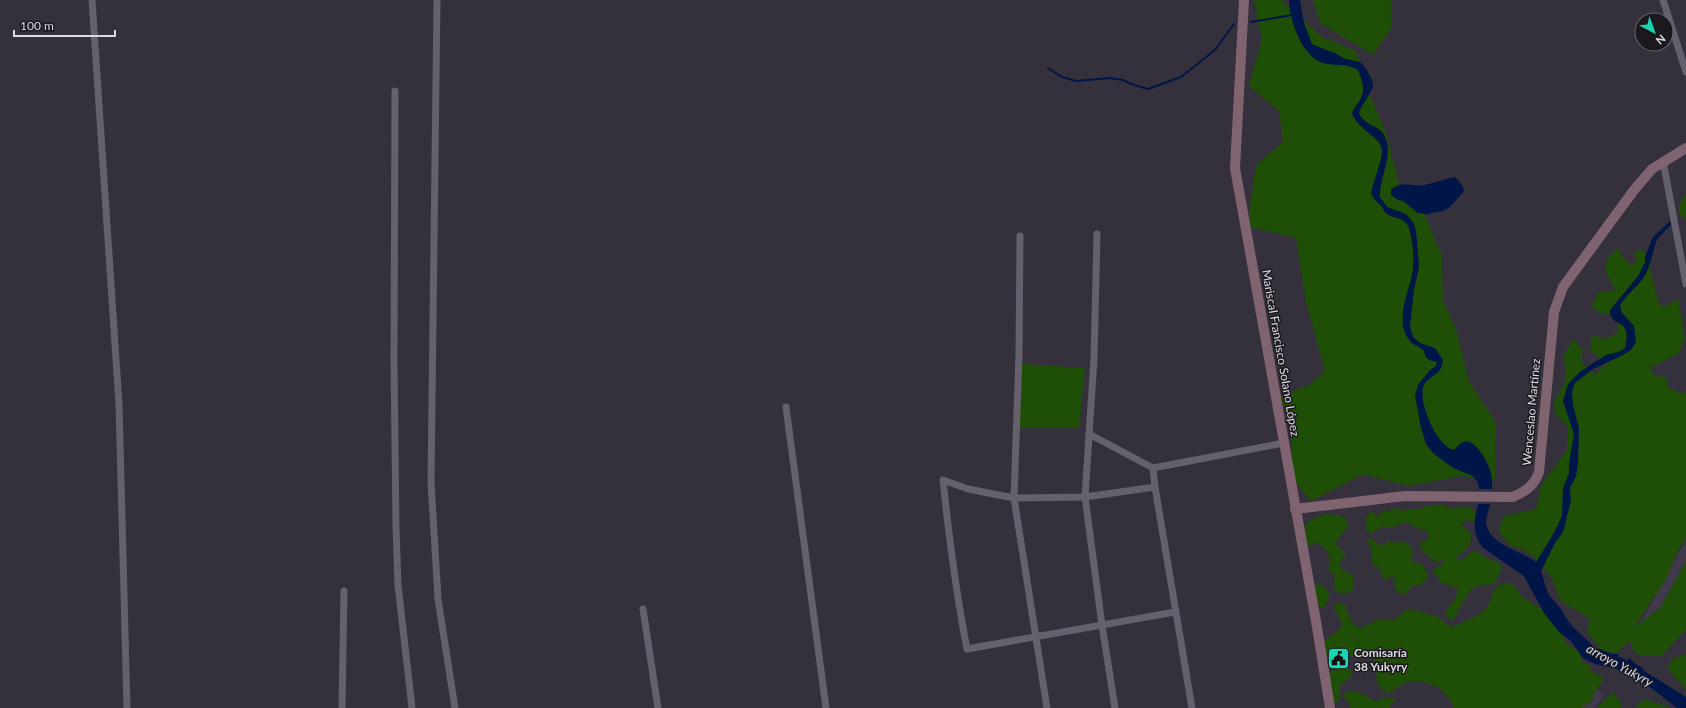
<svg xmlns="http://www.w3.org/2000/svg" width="1686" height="708" viewBox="0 0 1686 708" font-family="Lato,sans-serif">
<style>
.built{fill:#3f394a}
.green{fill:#1f4f06}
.water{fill:#001548}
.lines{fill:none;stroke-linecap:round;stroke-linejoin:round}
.stream{stroke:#001548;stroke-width:2}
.river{stroke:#001548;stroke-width:12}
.street{stroke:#64606c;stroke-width:7}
.secondary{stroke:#806371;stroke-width:10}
.labels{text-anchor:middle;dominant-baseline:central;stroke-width:3;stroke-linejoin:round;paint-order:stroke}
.street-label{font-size:12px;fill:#dcdae1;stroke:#1b191f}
.poi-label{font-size:12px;font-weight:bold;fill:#dcdae1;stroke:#1b191f;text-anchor:start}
.water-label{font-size:13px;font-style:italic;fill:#cfdbef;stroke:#1b191f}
</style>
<rect width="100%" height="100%" fill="#34303c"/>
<!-- built -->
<g class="built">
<polygon points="1686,539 1686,561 1646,635 1638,629"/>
<polygon points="1596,689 1604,695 1594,708 1581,708"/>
</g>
<!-- green -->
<g class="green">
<polygon points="1254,0 1283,0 1284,3 1322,37 1356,51 1368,90 1386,133 1399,184 1423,211 1442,256 1443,301 1456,329 1469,382 1496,423 1495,480 1461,476 1408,486 1363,474 1311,501 1292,479 1292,431 1280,396 1309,385 1325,371 1306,302 1296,238 1247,226 1256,165 1283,142 1279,111 1249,86 1262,39"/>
<polygon points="1313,0 1391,0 1391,28 1373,55 1320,23"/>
<path d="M1686 194V220C1674 215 1679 201 1686 194Z"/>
<path d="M1617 248 1627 263H1636L1634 253 1641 249 1651 256 1650 271 1660 306 1668 305 1678 299 1685 338 1679 353 1651 367 1653 374 1658 377 1665 376 1669 388 1680 393 1686 392V537L1676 555 1666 579 1634 627 1660 608 1686 561V629L1671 646 1662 655 1641 656 1634 652 1629 640 1618 653 1602 651 1588 633 1589 618 1561 601 1552 578 1540 562 1527 552 1510 545 1499 532 1503 516 1536 509 1541 485 1567 450 1568 426 1556 415 1554 403 1566 379 1564 355 1573 339 1582 348V362L1595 375 1605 364 1590 350 1592 335 1605 339 1619 332 1615 315 1600 313 1591 307 1598 292 1616 290C1605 271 1599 266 1617 248Z"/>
<polygon points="1022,364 1085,368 1079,427 1016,428"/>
<path d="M1441 504 1452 509C1460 507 1466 506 1474 510 1476 514 1476 517 1473 521L1465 520 1462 524 1464 528 1470 532C1474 545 1464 551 1455 559L1462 560 1474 550 1486 558 1499 563 1502 568 1495 583C1488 585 1484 584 1477 586 1468 588 1459 611 1454 619L1448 618 1445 615C1449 603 1457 603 1457 588L1443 583 1440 584 1438 576 1434 575V569L1442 564 1444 560 1441 559 1436 563 1421 549 1420 542 1428 539 1429 535 1424 529H1419L1406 522 1390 528 1382 526 1373 533 1366 530 1365 519 1369 513 1373 512 1377 517 1384 510 1387 512 1394 508 1404 511 1407 509H1420L1427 506H1432Z"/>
<path d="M1327 514 1340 516 1345 518 1348 526 1335 543 1346 555 1340 561 1341 570 1347 571 1353 576 1354 588 1348 593H1340L1335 591 1334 584 1335 576 1328 569C1332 557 1328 549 1318 543L1305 547 1297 544 1295 536 1312 519Z"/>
<path d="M1369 537 1381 546 1388 541C1400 546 1404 536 1413 550L1411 561 1423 565 1427 572V579L1420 585 1411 586 1408 594H1399L1394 586 1395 579 1392 576 1384 580 1379 567 1375 566 1371 560 1372 552 1368 542Z"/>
<path d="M1505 583 1512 584 1522 597 1538 607 1545 609 1562 629 1563 637 1567 645 1575 649 1580 653 1582 662 1591 666 1590 671 1600 675 1603 681 1593 694 1592 700 1582 708H1454L1450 700 1441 689 1423 681H1408L1389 693C1374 689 1377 674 1376 662L1368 656H1348L1345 651 1338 650C1333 654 1334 659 1330 663H1326L1323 643C1330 634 1338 635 1342 624L1333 606 1336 604 1344 603 1354 626 1362 627 1378 620H1393L1406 610 1412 609 1436 616 1452 627C1463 622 1476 618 1486 609 1495 601 1487 588 1505 583Z"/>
<polygon points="1316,584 1322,585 1330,594 1324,608 1318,606 1308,596"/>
<polygon points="1686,654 1686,690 1668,669 1672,659"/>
<polygon points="1339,667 1350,669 1352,675 1340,686 1339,701 1335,703 1329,696 1328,674"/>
<polygon points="1349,691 1362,693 1371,700 1377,701 1386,697 1396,699 1389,708 1349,708 1351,704 1344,698 1346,692"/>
<polygon points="1613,692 1620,702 1621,708 1597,708"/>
<polygon points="1646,700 1669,707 1670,708 1636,708 1641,701"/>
</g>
<!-- water -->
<g class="water">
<path d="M1289 0H1300L1304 23 1312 44C1320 48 1328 50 1335 53 1339 55 1342 58 1346 59 1352 61 1357 60 1361 63 1366 67 1373 80 1373 85 1373 91 1361 106 1359 113 1364 126 1379 125 1384 135 1395 154 1379 177 1380 197L1387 207 1406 214 1413 222 1416 230 1419 267 1414 289 1410 327 1413 337 1420 343 1435 348 1443 360C1442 377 1426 375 1423 388 1419 404 1437 447 1454 450 1457 447 1460 443 1464 442 1475 438 1489 464 1491 473 1492 478 1492 484 1492 489H1479L1478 483 1473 476 1453 468 1433 453 1426 444 1421 428 1415 395 1418 385 1430 370 1435 367 1437 362C1434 361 1431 361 1428 359 1424 357 1426 352 1422 349 1418 346 1413 345 1410 341 1393 321 1410 291 1413 269 1414 258 1413 244 1410 232 1406 214 1394 221 1385 212 1383 210 1383 207 1380 205 1376 200 1373 199 1371 193 1374 179 1380 166 1382 153 1384 138 1359 131 1352 114 1353 108 1357 105 1360 100 1366 90 1362 80 1358 70 1348 63 1335 66 1323 63 1301 56 1290 20 1289 0Z"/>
<path d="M1455 177 1462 185 1464 191 1450 207 1443 211 1427 214 1418 213 1403 201 1398 200 1391 195V190C1400 180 1413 187 1424 185 1435 183 1444 179 1455 177Z"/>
<path d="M1670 221 1671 225C1665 231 1657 237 1655 245 1652 256 1650 267 1644 277 1637 288 1625 295 1620 306L1622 313 1634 326 1636 342 1631 350 1619 357 1593 369 1575 383 1572 391 1573 405 1579 428 1578 463 1576 476 1570 488 1571 500 1563 532 1555 543 1541 571 1546 588 1550 596 1560 608 1571 625 1595 648 1610 654H1619L1609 667 1595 664 1583 658 1571 641 1558 631 1544 613 1524 576 1483 548C1472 534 1474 520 1478 504H1490C1489 509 1486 516 1486 522 1488 545 1522 551 1536 562L1554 533 1562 516 1563 488 1569 473V463L1574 434 1563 401 1568 384 1581 371 1606 355 1619 352 1625 348C1633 315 1610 330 1610 310L1638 276 1645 263V257L1653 237Z"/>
<polygon points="1629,658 1641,669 1686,697 1686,708 1677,708 1646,684 1633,675 1620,670"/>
</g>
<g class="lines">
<!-- stream -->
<g class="stream">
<polyline points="1251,22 1292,15"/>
<polyline points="1048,68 1062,77 1076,81 1110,78 1123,80 1131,84 1148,89 1181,77 1215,50 1234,24"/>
</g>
<!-- river -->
<path class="river" d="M1599 655C1612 661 1625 665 1638 672"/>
<!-- street -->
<g class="street">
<polyline points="92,0 119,404 127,708"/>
<polyline points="437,0 431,482 438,599 455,708"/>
<polyline points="1663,0 1686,72"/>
<polyline points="395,91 394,361 396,528 398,585 412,708"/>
<polyline points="1663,161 1686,284"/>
<polyline points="1097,234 1094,359 1085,497 1102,625 1115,708"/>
<polyline points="1020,236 1019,354 1014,498 1047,708"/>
<polyline points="786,407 826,708"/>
<polyline points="1089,434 1153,468 1284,443"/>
<polyline points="1153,468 1155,487 1192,708"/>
<path d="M1155 487 1085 497 1014 498 968 489 943 480C949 537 956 593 967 649L1175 612"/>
<polyline points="643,609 658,708"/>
<polyline points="342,708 344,591"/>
</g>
<!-- secondary -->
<g class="secondary">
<polyline points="1244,0 1235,168 1317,627 1330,708"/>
<path d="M1295 509 1405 496 1513 497C1526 491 1534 486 1539 472L1554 312 1563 287 1634 190 1652 169 1686 148"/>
</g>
</g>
<!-- icons -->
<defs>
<symbol id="civic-square" viewBox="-11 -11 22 22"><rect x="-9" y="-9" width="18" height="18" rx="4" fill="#1ad5b2" stroke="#1b191f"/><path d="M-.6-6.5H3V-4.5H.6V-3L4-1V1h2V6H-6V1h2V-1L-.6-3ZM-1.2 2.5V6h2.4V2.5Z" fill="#111"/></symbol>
</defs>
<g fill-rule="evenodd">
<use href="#civic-square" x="1326" y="646" width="25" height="25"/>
</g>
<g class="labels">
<!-- street labels -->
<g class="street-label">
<text transform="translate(1281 353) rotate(80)">Mariscal Francisco Solano López</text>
<text transform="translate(1531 412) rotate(-85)">Wenceslao Martínez</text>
</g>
<!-- poi labels -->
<g class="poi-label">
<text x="1354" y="652">Comisaría<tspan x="1354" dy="14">38 Yukyry</tspan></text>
</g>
<!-- water labels -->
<g class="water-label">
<text transform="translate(1620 665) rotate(29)">arroyo Yukyry</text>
</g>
</g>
<!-- north arrow -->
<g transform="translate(1654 32) rotate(139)"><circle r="19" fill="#1b191f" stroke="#68666d"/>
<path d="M0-3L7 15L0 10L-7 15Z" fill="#1ad5b2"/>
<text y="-6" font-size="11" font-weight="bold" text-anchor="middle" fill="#dcdae1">N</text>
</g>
<!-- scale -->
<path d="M14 30v6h101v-6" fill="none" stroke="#dcdae1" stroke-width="2"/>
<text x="20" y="30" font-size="12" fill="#dcdae1" stroke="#1b191f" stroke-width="3" paint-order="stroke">100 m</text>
</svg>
